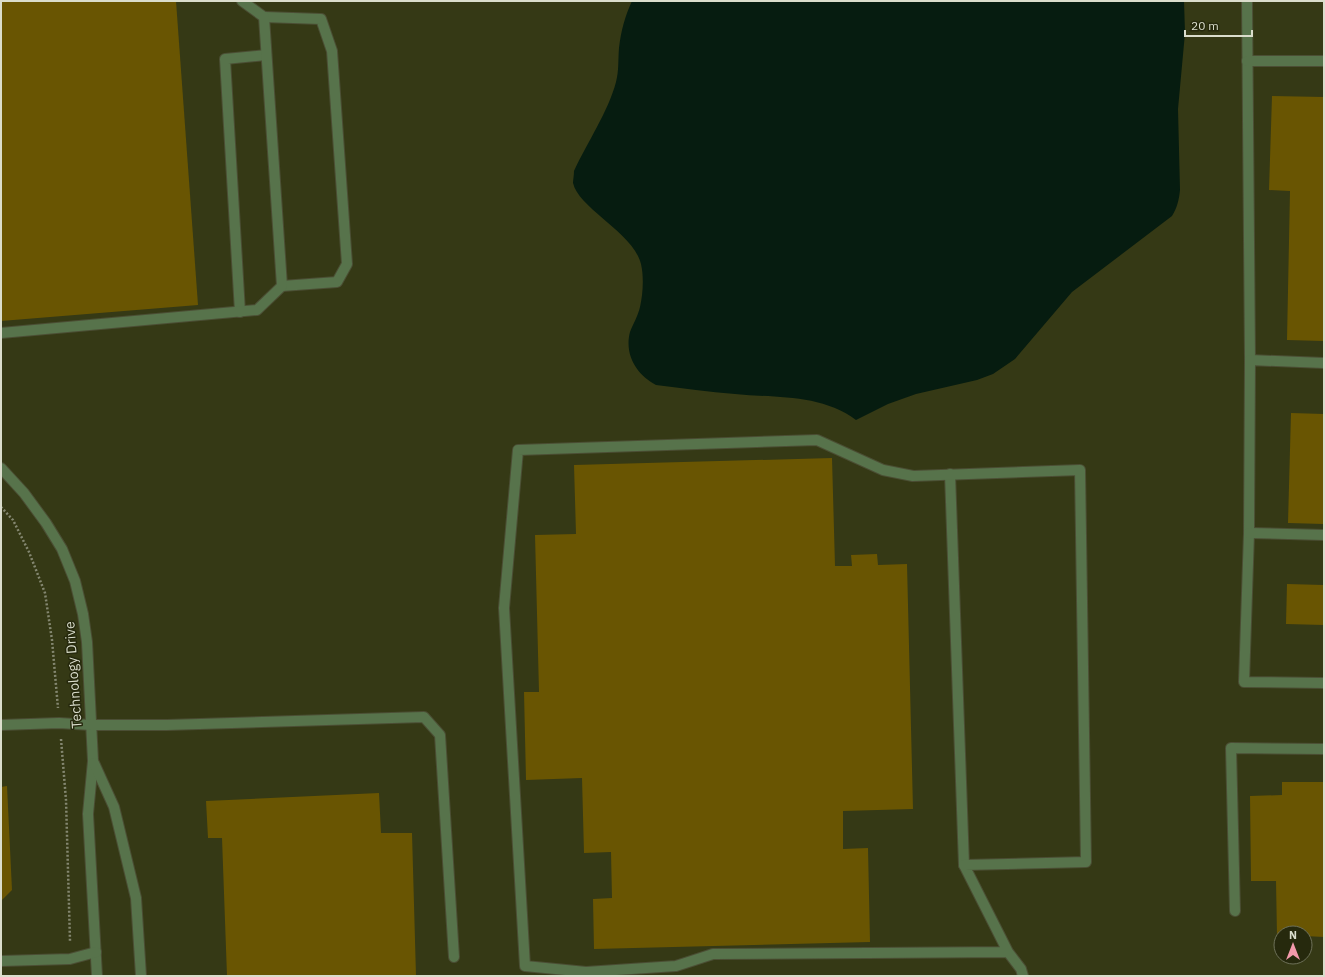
<svg xmlns="http://www.w3.org/2000/svg" width="1325" height="977" viewBox="0 0 1325 977" font-family="'IBM Plex Sans',sans-serif">
<style>
.built{fill:#353915;fill-rule:evenodd}
.water{fill:#061c10}
.building{fill:#695502}
.lines{fill:none;stroke-linecap:round;stroke-linejoin:round}
.minor-casing{stroke:#4b4e34;stroke-width:12}
.path{stroke:#848770;stroke-width:2.5;stroke-dasharray:2 2;stroke-linecap:butt}
.minor{stroke:#57734b;stroke-width:10}
.labels{text-anchor:middle;dominant-baseline:central;stroke-width:3;stroke-linejoin:round;paint-order:stroke}
.street-label{font-size:14px;fill:#daddcc;stroke:#26290d}
</style>
<rect width="100%" height="100%" fill="#303317"/>
<!-- built -->
<path class="built" d="M1 1H1324V976H1ZM1281 933H1305V957H1281Z"/>
<!-- water -->
<path class="water" d="M632 1H1184L1185 33 1178 109 1180 190C1179 200 1177 208 1172 216L1072 292 1015 359 993 374 977 380 916 394 888 404 856 420C821 394 776 398 735 394 709 392 683 388 656 385 637 375 624 355 630 332 633 324 638 316 640 307 643 294 644 277 641 264 633 232 579 209 573 183 573 180 574 175 574 171 587 143 608 112 616 82 619 71 618 60 619 48 621 31 625 16 632 1Z"/>
<!-- building -->
<g class="building">
<polygon points="1,1 176,1 198,305 1,321"/>
<polygon points="1272,96 1324,97 1324,341 1287,340 1290,191 1269,190"/>
<polygon points="1291,413 1324,414 1324,524 1288,523"/>
<polygon points="832,458 835,566 852,566 851,555 877,554 878,565 907,564 913,809 843,811 843,849 868,848 870,942 594,949 593,899 612,898 611,852 584,853 582,778 526,780 524,692 539,692 535,535 576,534 574,465"/>
<polygon points="1287,584 1324,585 1324,625 1286,624"/>
<polygon points="1282,782 1324,782 1324,937 1305,936 1305,933 1281,933 1281,936 1277,936 1276,881 1251,881 1250,796 1282,795"/>
<polygon points="7,786 12,890 1,901 1,787"/>
<polygon points="379,793 381,833 412,833 416,976 227,976 222,838 208,838 206,801"/>
</g>
<g class="lines">
<defs>
<g id="minor">
<polyline points="1247,1 1250,360"/>
<polyline points="264,17 321,19 332,51 347,264 337,282 282,286"/>
<polyline points="1247,61 1324,61"/>
<polyline points="240,312 225,59 266,55"/>
<polyline points="1,333 257,310 282,286 264,17 242,1"/>
<polyline points="1324,363 1250,360 1249,533 1244,682 1324,683"/>
<polyline points="1,468 24,493 46,523 62,549 75,581 83,614 87,642 93,761 88,814 97,976"/>
<polyline points="950,474 964,865"/>
<polyline points="1249,533 1324,535"/>
<polyline points="1,725 59,723 91,725 167,725 424,717 440,735 454,957"/>
<polyline points="94,763 114,807 136,898 141,976"/>
<polyline points="1235,911 1231,748 1324,749"/>
<polyline points="1008,952 713,954 676,966 586,972 525,966 504,608 518,450 817,440 883,470 913,476 1080,470 1086,862 964,865 1008,952 1021,969 1023,976"/>
<polyline points="1,961 70,959 96,952"/>
</g>
</defs>
<!-- minor casing -->
<use href="#minor" class="minor-casing"/>
<!-- path -->
<g class="path">
<polyline points="1,507 13,520 29,552 45,593 52,640 58,708"/>
<polyline points="61,739 66,800 70,941"/>
</g>
<!-- minor -->
<use href="#minor" class="minor"/>
</g>
<g class="labels">
<!-- street labels -->
<g class="street-label">
<text transform="translate(73 675) rotate(-94)">Technology Drive</text>
</g>
</g>
<!-- border -->
<rect width="1325" height="977" fill="none" stroke="#daddcc" stroke-width="4"/>
<!-- north arrow -->
<g transform="translate(1293 945)"><circle r="19" fill="#26290d" stroke="#6e7159"/>
<path d="M0-3L7 15L0 10L-7 15Z" fill="#f39aab"/>
<text y="-6" font-size="11" font-weight="bold" text-anchor="middle" fill="#daddcc">N</text>
</g>
<!-- scale -->
<path d="M1185 30v6h67v-6" fill="none" stroke="#daddcc" stroke-width="2"/>
<text x="1191" y="30" font-size="12" fill="#daddcc" stroke="#26290d" stroke-width="3" paint-order="stroke">20 m</text>
</svg>
